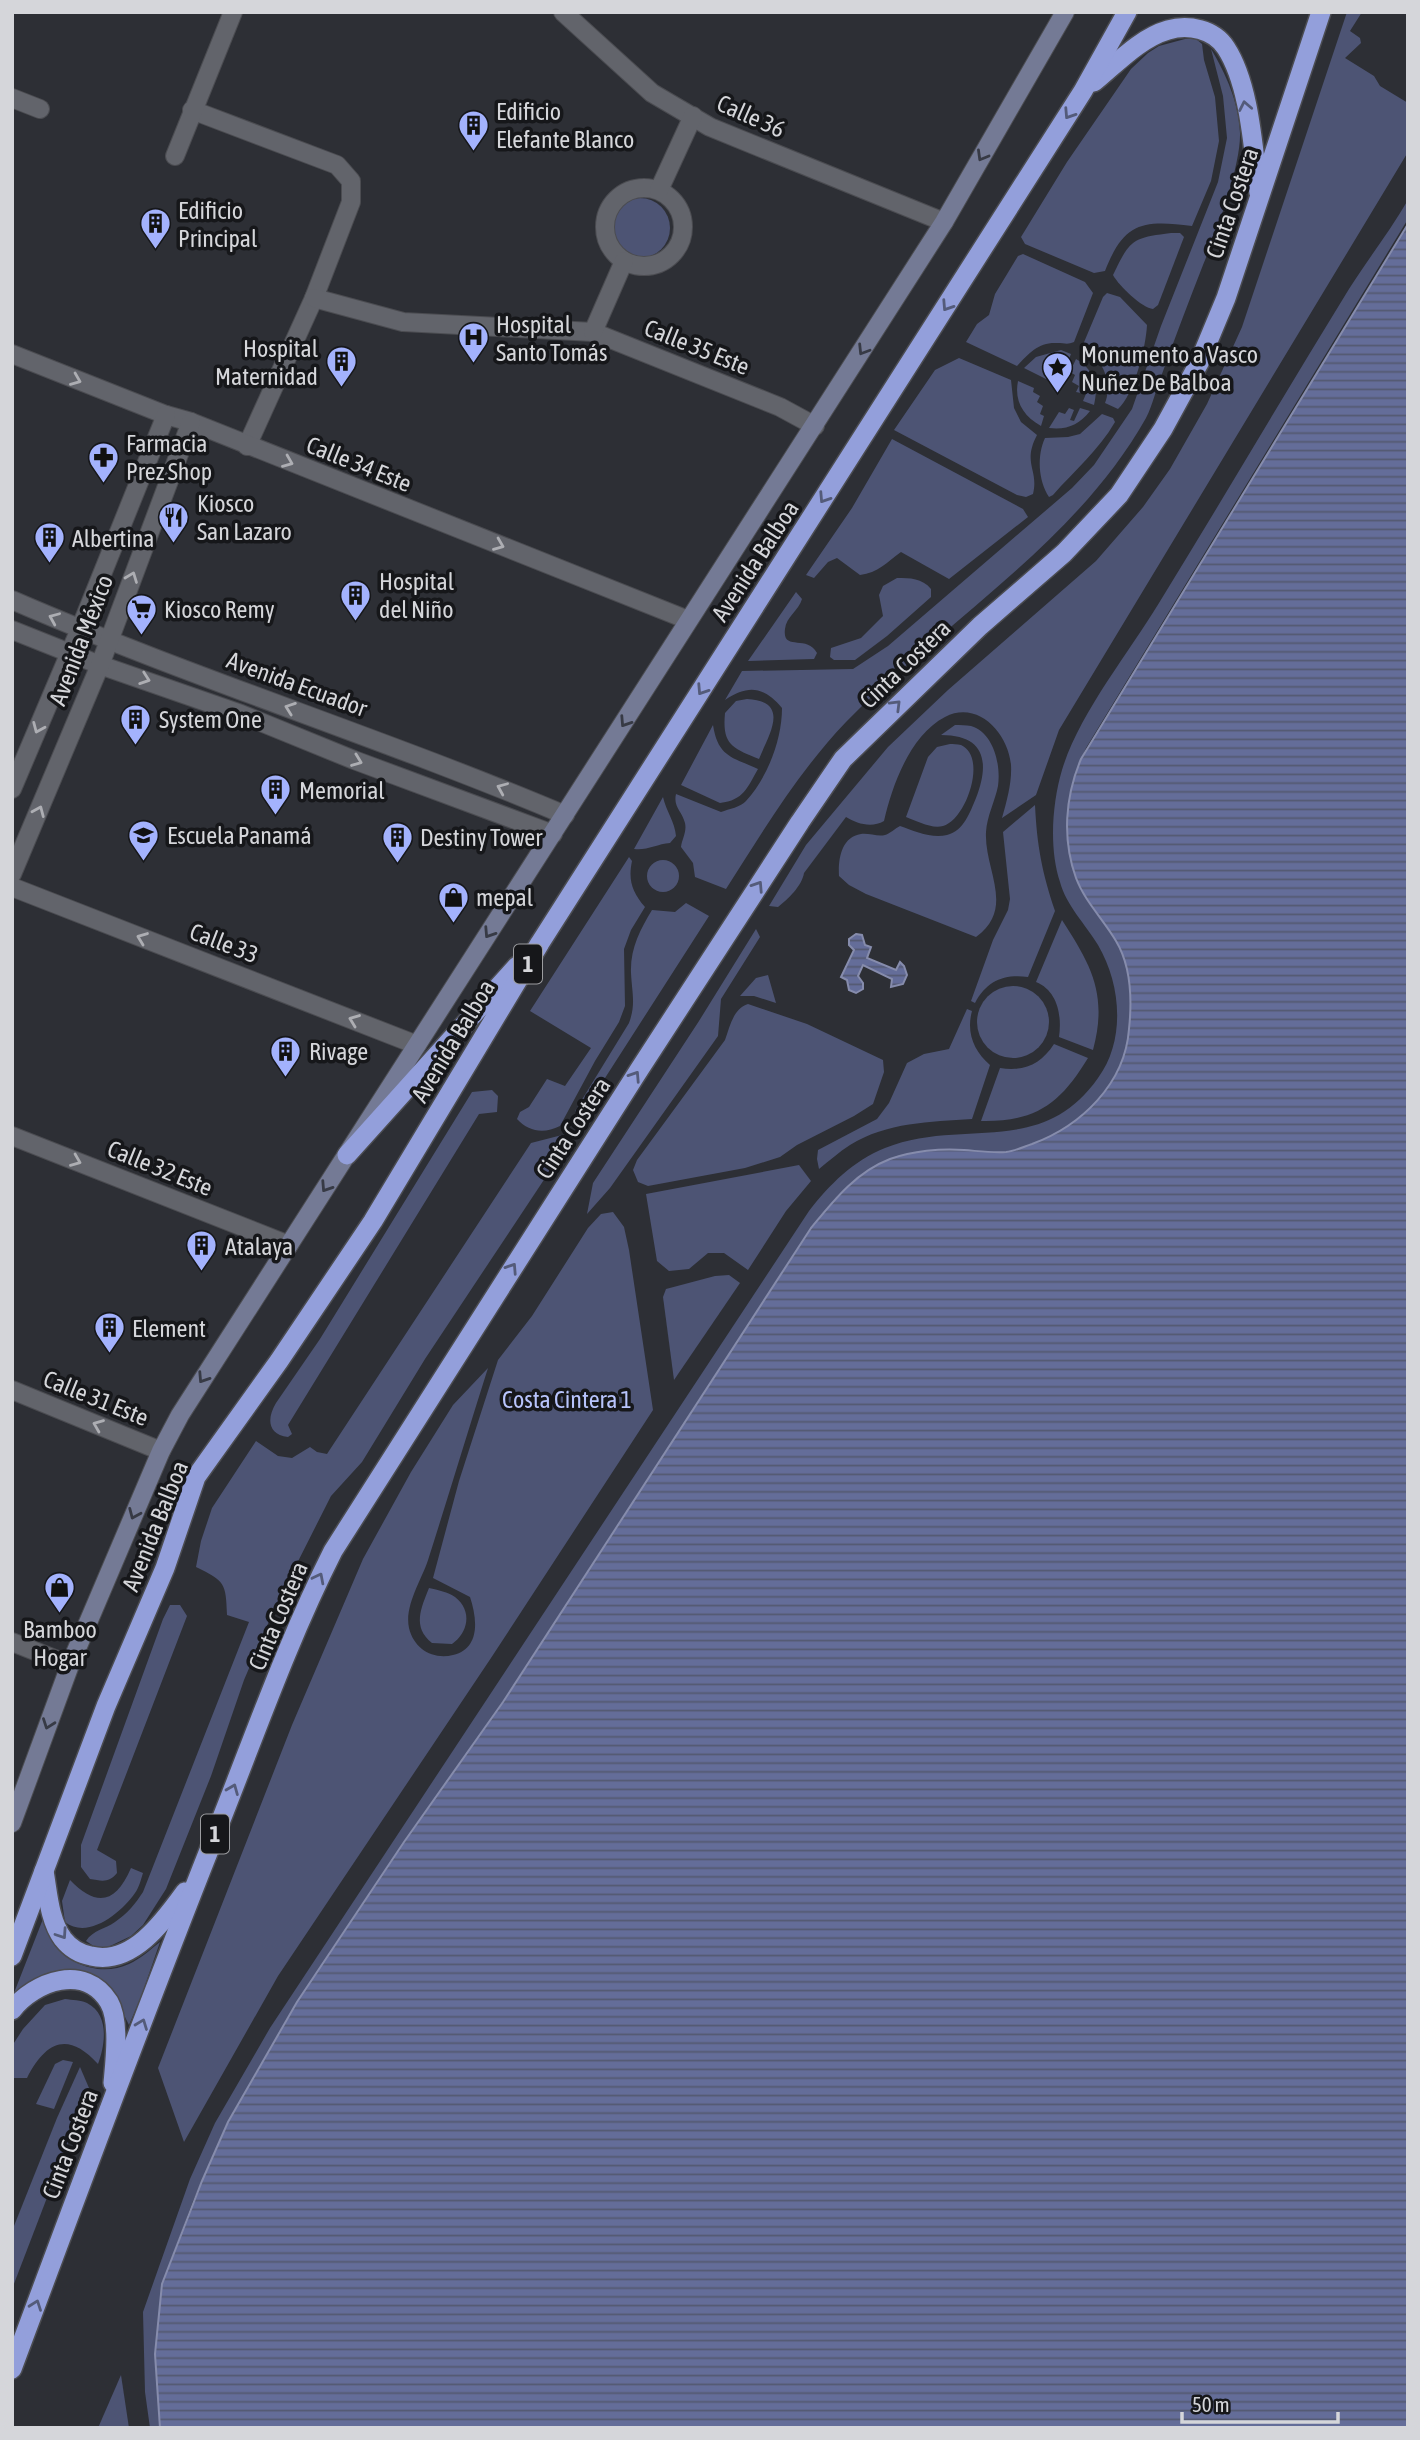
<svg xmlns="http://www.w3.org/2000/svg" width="1420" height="2440" viewBox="0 0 1420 2440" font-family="'Asap Condensed',sans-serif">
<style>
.green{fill:#4d5474}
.water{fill:url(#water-rules);stroke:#868cac;stroke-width:2}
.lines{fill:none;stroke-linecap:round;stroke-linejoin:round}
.minor-casing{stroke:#4b4c51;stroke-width:20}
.secondary-casing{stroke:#4b4c51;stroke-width:20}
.trunk-casing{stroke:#4b4c51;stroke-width:22}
.minor{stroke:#62646b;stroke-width:18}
.secondary{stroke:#747a95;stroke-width:18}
.trunk{stroke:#939fdb;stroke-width:19}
.oneway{stroke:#545b7a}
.oneway2{stroke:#373a45}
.oneway3{stroke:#adaeb3}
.labels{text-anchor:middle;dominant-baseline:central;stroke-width:7;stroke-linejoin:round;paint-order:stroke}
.shield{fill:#16171a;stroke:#9c9da0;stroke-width:2}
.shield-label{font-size:23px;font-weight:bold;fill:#d5d6da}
.poi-label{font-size:24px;fill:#d5d6da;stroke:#16171a;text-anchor:start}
.street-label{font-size:24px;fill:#d5d6da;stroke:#16171a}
.park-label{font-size:24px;fill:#b8c4fc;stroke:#16171a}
</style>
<defs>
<pattern id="water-rules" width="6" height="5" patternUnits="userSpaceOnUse" patternTransform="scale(1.75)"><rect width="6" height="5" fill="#646d99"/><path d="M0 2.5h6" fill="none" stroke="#545971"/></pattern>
</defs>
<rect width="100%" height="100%" fill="#2d2f35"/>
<!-- green -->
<g class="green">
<path d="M1347 12H1362L1350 31 1360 38 1361 43 1345 58 1374 76 1380 86 1408 103V152L1059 730 1036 795 1002 818C1007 800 1012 783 1011 765 1008 733 978 700 945 717 910 735 892 786 884 821 872 828 857 824 846 817L804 873C802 886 788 899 778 907L769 906 806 845 888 747 948 690 1096 561 1143 507 1170 469 1207 404 1242 327Z"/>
<path d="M1185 39H1196L1202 44 1204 60 1215 97 1219 141 1211 181 1192 226C1143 220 1124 222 1105 271L1094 273 1025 244 1021 237 1067 162 1131 69 1148 53 1159 46Z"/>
<path d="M1211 49C1226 74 1239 103 1240 133 1241 165 1216 234 1203 265 1189 301 1175 337 1162 374 1156 388 1153 405 1146 418 1075 544 945 620 846 722 799 771 763 831 726 889L695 877 693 863 681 847C682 839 687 832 685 823 682 811 673 807 676 794L721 812C729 809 741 807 746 801 768 777 782 739 782 708 764 687 749 684 725 700L742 671 853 669 888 646 1072 488 1094 465 1132 409 1161 326 1218 182 1227 138 1223 96Z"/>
<circle cx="640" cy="228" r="30"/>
<path d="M1408 200V219L1086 748C1064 796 1059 848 1085 895 1094 911 1111 929 1118 943 1130 968 1132 999 1130 1026 1124 1090 1071 1138 1010 1151 995 1155 978 1151 963 1150 940 1149 912 1151 890 1159 856 1173 833 1200 811 1228L503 1702 375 1885 259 2067 225 2128 193 2201 162 2284 155 2354 160 2428H150L145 2392 143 2312 190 2179 215 2123 270 2028 809 1211C830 1184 853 1161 885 1148 962 1117 1041 1159 1098 1078 1126 1040 1121 984 1098 945 1086 925 1066 905 1060 882 1049 849 1052 804 1062 770 1079 714 1128 654 1159 603 1223 499 1285 393 1349 289 1368 259 1390 231 1408 200Z"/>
<path d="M1171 233H1180L1184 237 1158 305 1153 309C1142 308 1119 286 1113 275 1130 240 1131 238 1171 233Z"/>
<path d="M1023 254 1085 282 1093 293 1074 342C1067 345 1065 343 1057 343 1039 342 1029 353 1017 366L966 342 977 324 989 315 995 294 1018 256Z"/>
<path d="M1107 293 1120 297 1147 325C1146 347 1134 395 1118 409L1105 403C1111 390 1107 369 1096 359 1091 354 1086 352 1082 347L1103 297Z"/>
<polygon points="1061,350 1071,354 1065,369 1060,367 1056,376 1049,374 1046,379 1024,368 1036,357"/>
<path d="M959 358 1011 380 1014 408 1021 422 1037 435C1022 464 1039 469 1033 494L1026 497 1017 495 894 430 935 370Z"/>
<path d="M1076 359C1094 370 1099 385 1094 405L1083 401 1090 384 1087 383 1081 393 1076 392 1079 386 1072 382 1075 375 1070 372Z"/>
<path d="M1018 381 1034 388 1033 392 1040 396 1037 402 1043 406 1040 414 1044 416 1041 426C1023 416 1014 401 1018 381Z"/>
<path d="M1069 408 1074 410 1070 420 1074 421 1080 408 1090 411C1079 425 1067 430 1049 428L1059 412 1065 414Z"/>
<path d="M1102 414 1113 418 1115 422C1099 450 1074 471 1053 495L1049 497C1038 480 1037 455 1045 438L1068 437 1080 434Z"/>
<path d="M892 439 1023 509 1028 517 949 579 901 552C887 562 878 573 860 575L837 558 828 562 814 578 806 575 852 508Z"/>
<path d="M897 578C910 578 922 578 931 589V597L887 636 855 660H834L830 657 831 648 861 638 883 616 879 595 883 586Z"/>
<path d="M796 592 802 599C799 610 786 617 785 629 782 652 807 634 817 653L814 659 748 661Z"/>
<path d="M747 699C792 701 768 736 759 759 732 748 722 745 725 713L736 701Z"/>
<path d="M713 725C718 757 732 757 758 769 747 788 744 800 720 803L681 785Z"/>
<path d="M955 725C960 725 966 725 971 726 994 733 1001 765 998 786 995 801 987 816 986 832 984 870 1016 908 976 937L866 894 849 885 839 876C838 860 841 837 861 834 869 833 878 837 885 835 889 834 896 828 900 826 914 831 932 839 947 835 964 831 970 812 976 798 990 762 985 735 941 735Z"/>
<path d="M950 744C953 744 957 744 961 745 988 757 966 820 943 826 931 829 917 821 906 817L928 757 937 747Z"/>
<path d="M663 797C666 811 675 822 676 836L670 843C657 844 646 851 634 849Z"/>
<path d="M1035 805C1037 846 1042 872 1055 911L1028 977C1003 974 987 981 975 1003L971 1001 993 940 1008 910 1010 899 1003 832Z"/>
<path d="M629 857 632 861C628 880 632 892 645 907L631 930 624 949 625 1006 619 1022 595 1061 560 1126C544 1134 529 1132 517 1119L520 1112 529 1107 547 1079 565 1086 591 1048 530 1011Z"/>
<circle cx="663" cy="876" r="16"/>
<path d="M686 903 709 916 580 1117 575 1111 629 1023C636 1004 632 993 631 973 630 949 640 930 652 910L675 912Z"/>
<path d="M1062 920C1091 965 1108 994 1093 1050L1059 1037C1062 1016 1058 991 1036 982Z"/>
<polygon points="756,929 760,937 721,999 718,1036 610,1188 587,1214 593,1183 699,1021"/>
<polygon points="768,975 776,1003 754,996 740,996 756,978"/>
<circle cx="1013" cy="1022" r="36"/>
<path d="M748 1004 807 1024 883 1060 884 1072 873 1104 854 1116 797 1145 780 1157 745 1168 648 1186 638 1182 633 1170 637 1160 725 1040C730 1026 733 1009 748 1004Z"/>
<path d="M967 1009 972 1011C966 1033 974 1051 990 1065L972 1119C930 1122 887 1122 850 1145 839 1152 829 1161 819 1169L817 1159 818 1150 877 1119 889 1103 907 1063 924 1054 949 1049Z"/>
<path d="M1054 1044 1088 1058C1060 1104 1036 1122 981 1121L1000 1068C1024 1072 1041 1064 1054 1044Z"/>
<path d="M492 1090 498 1096 497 1112 479 1114 288 1425 292 1434 288 1437C267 1434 267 1418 276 1403L320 1339 472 1092Z"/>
<path d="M566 1134 565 1148 425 1359 362 1462 331 1496 276 1605 244 1680 211 1776 166 1889 143 1925 131 1936 108 1947 98 1949 86 1941C93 1930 105 1929 115 1922 127 1914 136 1903 143 1892L249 1622 227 1615C226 1583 225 1581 196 1567L201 1541 212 1508 256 1441 278 1456 292 1458 310 1447 317 1452 327 1454 531 1143Z"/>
<polygon points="799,1165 811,1181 786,1211 748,1270 724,1253 708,1253 689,1269 669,1271 657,1261 646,1194"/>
<path d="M613 1212 624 1227 629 1250 653 1410 491 1658 278 1976 184 2142 158 2068 292 1725 363 1559 411 1472 453 1405 488 1368C468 1431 449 1494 429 1557 423 1578 404 1605 409 1628 414 1649 433 1660 453 1655 481 1648 477 1618 470 1597L433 1578 459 1481 498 1360 532 1316 588 1228 601 1214Z"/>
<polygon points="729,1275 740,1283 674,1380 663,1297 666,1289 715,1276"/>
<path d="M429 1588C438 1590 448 1592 455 1597 473 1611 468 1633 452 1644L432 1643C412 1627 421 1608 429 1588Z"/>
<path d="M170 1605H180L187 1616 97 1850 116 1861 117 1873C109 1883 102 1881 90 1879L81 1867V1845L163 1619Z"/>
<path d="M131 1868 143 1873C141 1879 139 1888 135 1893 121 1913 88 1940 65 1922L62 1901 70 1880C97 1908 116 1903 131 1868Z"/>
<path d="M43 1919C47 1927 50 1937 55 1944 71 1967 104 1976 129 1964 140 1959 150 1950 160 1942L141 1997 129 2025 118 2003 92 1980 12 1998Z"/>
<path d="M65 1999C72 2000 81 2000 87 2003 110 2015 105 2045 98 2064 68 2031 46 2041 27 2078H12V2046L23 2029 45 2005Z"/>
<polygon points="63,2060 73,2062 54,2109 36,2104 55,2064"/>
<polygon points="80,2067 89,2088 12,2289 12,2231 57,2118"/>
<polygon points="121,2375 129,2428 98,2428"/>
</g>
<!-- water -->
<g class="water">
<path d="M1408 224V2428H160L155 2354 162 2284 202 2181 228 2122 297 2002 404 1842 503 1702 811 1228C834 1200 856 1172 890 1159 912 1151 941 1148 964 1150 978 1151 992 1153 1006 1152 1015 1151 1023 1147 1032 1144 1081 1126 1125 1084 1129 1029 1132 1001 1131 966 1116 941 1104 920 1085 902 1076 878 1062 839 1065 797 1081 759Z"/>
<polygon points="856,934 862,935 865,945 871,947 867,958 896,970 900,962 904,966 907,975 903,984 891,987 892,979 863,965 858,976 863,983 863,989 856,993 849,990 847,980 841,977 854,950 849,945 849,939"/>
</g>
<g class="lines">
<defs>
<g id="minor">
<polyline points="563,12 652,93 710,127 944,222"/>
<polyline points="12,98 40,109"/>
<polyline points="192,110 337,165 351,181 351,202 314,298 247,446"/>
<polyline points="175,156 233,12"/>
<circle cx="644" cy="227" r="39"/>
<polyline points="659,190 693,116"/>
<polyline points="314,298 403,322 593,332 780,407 815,426"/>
<polyline points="593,332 624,261"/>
<polyline points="12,354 166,415 191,422 688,620"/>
<path d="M12 600C194 679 383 738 565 815"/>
<polyline points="12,630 100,665 241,714 354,760 553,834"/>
<polyline points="12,789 80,629 166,415"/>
<polyline points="12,874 100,665 191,422"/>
<polyline points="12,887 417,1045"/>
<polyline points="12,1136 289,1245"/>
<polyline points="12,1390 161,1451"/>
<polyline points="12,1642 70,1665"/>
</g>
<polyline id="secondary" points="12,1823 70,1665 161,1451 180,1415 944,222 1065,12"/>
<g id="trunk">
<path d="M1094 82C1116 64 1140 38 1168 30 1188 24 1214 29 1226 48 1250 85 1253 149 1259 193"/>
<polyline points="347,1155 517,966"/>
<path d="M44 1871C48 1893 49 1920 63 1939 70 1948 80 1954 91 1956 132 1966 164 1921 185 1892"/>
<polyline points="12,1956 106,1706 165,1568 196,1477 279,1361 373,1221 540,943 1083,91 1127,12"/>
<path d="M12 2010C35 1981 85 1963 109 2002 120 2021 115 2061 113 2083"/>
<path d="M12 2369C81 2184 150 1998 223 1815 258 1726 290 1636 333 1551L639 1070 800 822 843 759 980 626 1064 553 1119 495 1163 429 1199 363 1226 298 1321 12"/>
</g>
</defs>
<!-- minor casing -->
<use href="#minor" class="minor-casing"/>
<!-- secondary casing -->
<use href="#secondary" class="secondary-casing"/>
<!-- trunk casing -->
<use href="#trunk" class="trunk-casing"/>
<!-- minor -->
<use href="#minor" class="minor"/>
<!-- secondary -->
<use href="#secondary" class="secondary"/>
<!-- trunk -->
<use href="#trunk" class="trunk"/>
</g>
<!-- one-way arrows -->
<defs><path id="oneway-chevron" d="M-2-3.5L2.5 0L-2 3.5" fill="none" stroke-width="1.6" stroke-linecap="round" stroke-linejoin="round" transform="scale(1.75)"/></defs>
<g class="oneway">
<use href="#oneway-chevron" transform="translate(1245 106) rotate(-101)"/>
<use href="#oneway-chevron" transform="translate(1069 114) rotate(123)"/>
<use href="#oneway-chevron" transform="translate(947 306) rotate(123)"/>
<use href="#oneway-chevron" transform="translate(824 498) rotate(123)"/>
<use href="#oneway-chevron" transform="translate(702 690) rotate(123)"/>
<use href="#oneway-chevron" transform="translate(896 705) rotate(-45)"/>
<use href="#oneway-chevron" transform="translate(758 886) rotate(-57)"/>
<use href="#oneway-chevron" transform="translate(635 1076) rotate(-57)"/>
<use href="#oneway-chevron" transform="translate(512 1268) rotate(-57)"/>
<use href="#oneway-chevron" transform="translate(319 1578) rotate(-63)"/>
<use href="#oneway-chevron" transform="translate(233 1789) rotate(-68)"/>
<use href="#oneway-chevron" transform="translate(62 1934) rotate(56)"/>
<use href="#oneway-chevron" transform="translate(142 2024) rotate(-69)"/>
<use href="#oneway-chevron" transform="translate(36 2305) rotate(-70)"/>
</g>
<g class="oneway2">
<use href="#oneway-chevron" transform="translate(982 156) rotate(120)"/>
<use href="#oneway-chevron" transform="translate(863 350) rotate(122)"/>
<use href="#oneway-chevron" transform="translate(625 722) rotate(123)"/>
<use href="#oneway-chevron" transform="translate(489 933) rotate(123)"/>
<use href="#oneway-chevron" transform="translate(326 1187) rotate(123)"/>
<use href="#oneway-chevron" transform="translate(203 1378) rotate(123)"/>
<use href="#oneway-chevron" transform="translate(134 1514) rotate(113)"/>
<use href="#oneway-chevron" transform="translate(48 1724) rotate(110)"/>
</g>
<g class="oneway3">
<use href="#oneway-chevron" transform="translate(76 380) rotate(22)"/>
<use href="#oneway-chevron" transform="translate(288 462) rotate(22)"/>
<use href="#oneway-chevron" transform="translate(499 545) rotate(22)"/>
<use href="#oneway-chevron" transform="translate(132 577) rotate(-69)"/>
<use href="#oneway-chevron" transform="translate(54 618) rotate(-157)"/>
<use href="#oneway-chevron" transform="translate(145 679) rotate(19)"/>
<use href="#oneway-chevron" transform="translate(290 708) rotate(-160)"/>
<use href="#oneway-chevron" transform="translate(38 728) rotate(113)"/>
<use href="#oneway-chevron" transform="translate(357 761) rotate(21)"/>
<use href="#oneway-chevron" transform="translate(502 788) rotate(-157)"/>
<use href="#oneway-chevron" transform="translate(39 811) rotate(-67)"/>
<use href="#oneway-chevron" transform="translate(142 938) rotate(-159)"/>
<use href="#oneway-chevron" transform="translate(354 1020) rotate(-159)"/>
<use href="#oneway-chevron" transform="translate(76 1161) rotate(22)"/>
<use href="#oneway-chevron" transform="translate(98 1425) rotate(-158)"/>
</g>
<!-- icons -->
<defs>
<symbol id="building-pin" viewBox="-11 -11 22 30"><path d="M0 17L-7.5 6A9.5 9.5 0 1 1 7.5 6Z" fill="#a3b2fd" stroke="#16171a"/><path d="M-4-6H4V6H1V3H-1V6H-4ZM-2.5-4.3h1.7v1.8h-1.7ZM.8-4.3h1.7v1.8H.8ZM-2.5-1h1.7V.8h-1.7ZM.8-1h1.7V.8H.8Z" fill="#111"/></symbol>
<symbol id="hospital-pin" viewBox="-11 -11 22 30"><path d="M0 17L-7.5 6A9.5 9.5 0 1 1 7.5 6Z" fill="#a3b2fd" stroke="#16171a"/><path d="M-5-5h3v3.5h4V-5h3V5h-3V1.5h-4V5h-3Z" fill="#111"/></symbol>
<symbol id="sight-pin" viewBox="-11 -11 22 30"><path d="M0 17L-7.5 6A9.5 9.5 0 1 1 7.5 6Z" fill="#a3b2fd" stroke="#16171a"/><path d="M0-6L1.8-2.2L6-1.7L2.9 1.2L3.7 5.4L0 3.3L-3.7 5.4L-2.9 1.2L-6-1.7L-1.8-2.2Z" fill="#111"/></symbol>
<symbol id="pharmacy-pin" viewBox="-11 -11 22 30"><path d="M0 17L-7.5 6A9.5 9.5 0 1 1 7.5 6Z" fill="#a3b2fd" stroke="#16171a"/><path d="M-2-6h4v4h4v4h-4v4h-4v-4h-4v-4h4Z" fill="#111"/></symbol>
<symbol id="restaurant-pin" viewBox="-11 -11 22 30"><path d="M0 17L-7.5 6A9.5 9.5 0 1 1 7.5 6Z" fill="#a3b2fd" stroke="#16171a"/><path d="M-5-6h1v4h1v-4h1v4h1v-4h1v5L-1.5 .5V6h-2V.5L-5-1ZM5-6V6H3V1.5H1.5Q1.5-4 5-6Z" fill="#111"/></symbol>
<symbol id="supermarket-pin" viewBox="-11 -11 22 30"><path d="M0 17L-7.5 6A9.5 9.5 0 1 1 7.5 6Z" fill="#a3b2fd" stroke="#16171a"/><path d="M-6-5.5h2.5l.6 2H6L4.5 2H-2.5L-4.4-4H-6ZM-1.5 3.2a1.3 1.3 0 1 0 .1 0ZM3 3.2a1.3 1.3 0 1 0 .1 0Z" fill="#111"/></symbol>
<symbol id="school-pin" viewBox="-11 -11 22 30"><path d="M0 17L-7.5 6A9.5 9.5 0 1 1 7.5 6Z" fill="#a3b2fd" stroke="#16171a"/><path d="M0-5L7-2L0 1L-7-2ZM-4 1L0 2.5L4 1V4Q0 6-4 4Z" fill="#111"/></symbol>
<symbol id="shop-pin" viewBox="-11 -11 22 30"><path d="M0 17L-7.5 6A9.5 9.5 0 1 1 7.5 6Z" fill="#a3b2fd" stroke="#16171a"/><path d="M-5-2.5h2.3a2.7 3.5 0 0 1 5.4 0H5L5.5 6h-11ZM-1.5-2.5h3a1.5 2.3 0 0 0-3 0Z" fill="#111"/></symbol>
</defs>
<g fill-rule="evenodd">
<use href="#building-pin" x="456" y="108" width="35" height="47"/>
<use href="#building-pin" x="138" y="206" width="35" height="47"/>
<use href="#hospital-pin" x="456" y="320" width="35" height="47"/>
<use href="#building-pin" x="324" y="344" width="35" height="47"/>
<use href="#sight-pin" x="1040" y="350" width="35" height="47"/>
<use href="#pharmacy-pin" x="86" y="440" width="35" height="47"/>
<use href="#restaurant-pin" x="156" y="500" width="35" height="47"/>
<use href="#building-pin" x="32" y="520" width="35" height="47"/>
<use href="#building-pin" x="338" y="578" width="35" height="47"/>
<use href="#supermarket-pin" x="124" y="592" width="35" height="47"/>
<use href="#building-pin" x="118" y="702" width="35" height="47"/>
<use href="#building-pin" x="258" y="772" width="35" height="47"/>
<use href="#school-pin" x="126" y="818" width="35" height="47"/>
<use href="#building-pin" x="380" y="820" width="35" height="47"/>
<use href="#shop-pin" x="436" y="880" width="35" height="47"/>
<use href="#building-pin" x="268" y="1034" width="35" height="47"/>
<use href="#building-pin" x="184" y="1228" width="35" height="47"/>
<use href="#building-pin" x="92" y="1310" width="35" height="47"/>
<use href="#shop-pin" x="42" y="1570" width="35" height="47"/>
</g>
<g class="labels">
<!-- shield labels -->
<g class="shield">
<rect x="514" y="944.5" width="28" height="39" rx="5"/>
<rect x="201" y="1814.5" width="28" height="39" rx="5"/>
</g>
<g class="shield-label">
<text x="528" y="964">1</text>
<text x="215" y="1834">1</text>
</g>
<!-- poi labels -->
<g class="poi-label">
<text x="496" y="111">Edificio<tspan x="496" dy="28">Elefante Blanco</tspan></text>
<text x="178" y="210">Edificio<tspan x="178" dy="28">Principal</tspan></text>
<text x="496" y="324">Hospital<tspan x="496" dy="28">Santo Tomás</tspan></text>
<text x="318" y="348" text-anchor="end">Hospital<tspan x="318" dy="28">Maternidad</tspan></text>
<text x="1081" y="354">Monumento a Vasco<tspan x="1081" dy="28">Nuñez De Balboa</tspan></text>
<text x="126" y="443">Farmacia<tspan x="126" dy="28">Prez Shop</tspan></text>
<text x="197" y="503">Kiosco<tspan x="197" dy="28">San Lazaro</tspan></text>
<text x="72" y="538">Albertina</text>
<text x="379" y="581">Hospital<tspan x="379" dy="28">del Niño</tspan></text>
<text x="164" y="609">Kiosco Remy</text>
<text x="159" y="719">System One</text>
<text x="299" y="790">Memorial</text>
<text x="167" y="835">Escuela Panamá</text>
<text x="420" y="837">Destiny Tower</text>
<text x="476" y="897">mepal</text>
<text x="309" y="1051">Rivage</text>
<text x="225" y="1246">Atalaya</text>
<text x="132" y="1328">Element</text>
<text x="60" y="1629" text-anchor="middle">Bamboo<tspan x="60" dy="28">Hogar</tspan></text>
</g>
<!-- street labels -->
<g class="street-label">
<text transform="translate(751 116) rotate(24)">Calle 36</text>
<text transform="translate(1232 203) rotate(-71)">Cinta Costera</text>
<text transform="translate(697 347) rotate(22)">Calle 35 Este</text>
<text transform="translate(359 464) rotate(22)">Calle 34 Este</text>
<text transform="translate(755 561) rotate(-57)">Avenida Balboa</text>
<text transform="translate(81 640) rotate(-69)">Avenida México</text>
<text transform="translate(905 664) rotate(-44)">Cinta Costera</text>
<text transform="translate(297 684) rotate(20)">Avenida Ecuador</text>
<text transform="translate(224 943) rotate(21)">Calle 33</text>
<text transform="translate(453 1041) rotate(-59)">Avenida Balboa</text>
<text transform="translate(573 1128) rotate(-57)">Cinta Costera</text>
<text transform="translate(160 1168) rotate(22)">Calle 32 Este</text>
<text transform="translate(96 1398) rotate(22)">Calle 31 Este</text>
<text transform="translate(155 1526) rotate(-68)">Avenida Balboa</text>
<text transform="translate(278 1616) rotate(-67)">Cinta Costera</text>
<text transform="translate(70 2144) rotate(-69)">Cinta Costera</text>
</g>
<!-- park labels -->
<g class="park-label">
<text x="567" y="1399">Costa Cintera 1</text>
</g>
</g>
<!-- border -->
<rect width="1420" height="2440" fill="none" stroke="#d5d6da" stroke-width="28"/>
<!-- scale -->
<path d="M1182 2412v10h156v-10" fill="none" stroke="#d5d6da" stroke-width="3.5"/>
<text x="1192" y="2412" font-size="21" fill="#d5d6da" stroke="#16171a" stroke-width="5" paint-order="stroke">50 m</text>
</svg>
